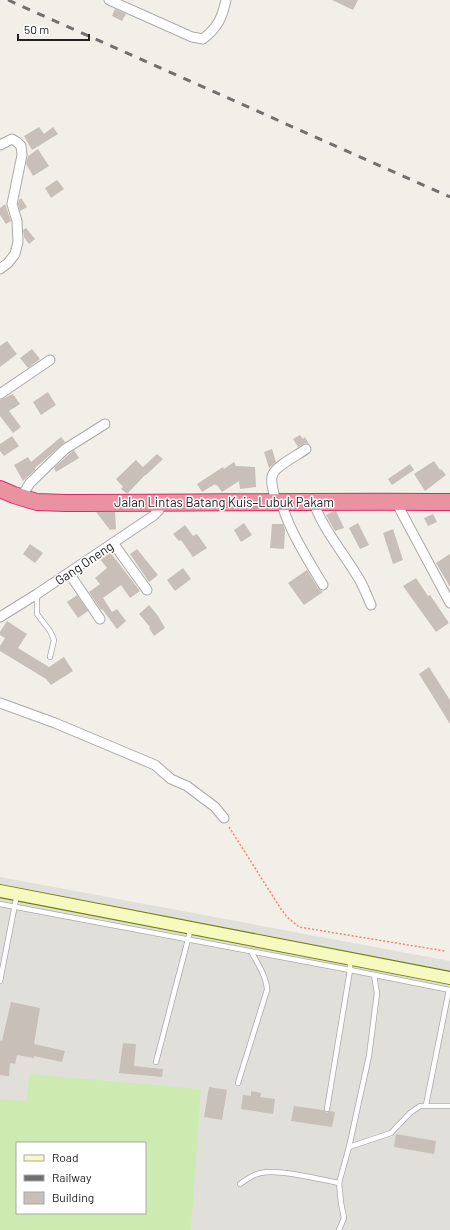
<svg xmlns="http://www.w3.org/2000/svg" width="450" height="1230" viewBox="0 0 450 1230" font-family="Barlow,sans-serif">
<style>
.airport{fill:#e1dfda;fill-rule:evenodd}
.grass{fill:#cdebb0;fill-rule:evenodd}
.building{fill:#c7bfb8}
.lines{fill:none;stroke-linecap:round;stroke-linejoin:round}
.lane-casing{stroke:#a9a9a9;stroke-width:6}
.street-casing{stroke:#a9a9a9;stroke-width:11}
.secondary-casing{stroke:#707d05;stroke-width:14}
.highway-casing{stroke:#dc2a67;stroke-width:18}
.path{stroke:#fa8072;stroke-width:1.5;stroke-dasharray:2 2;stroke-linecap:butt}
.lane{stroke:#fff;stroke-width:4.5}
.street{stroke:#fff;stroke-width:9}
.secondary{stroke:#f7fabf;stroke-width:12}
.highway{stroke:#e892a2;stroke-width:16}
.rail{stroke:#707070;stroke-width:3;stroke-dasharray:8 8;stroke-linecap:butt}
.labels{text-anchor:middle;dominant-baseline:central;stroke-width:3;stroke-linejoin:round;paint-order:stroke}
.street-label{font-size:13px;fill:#222;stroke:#fff}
</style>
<rect width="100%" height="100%" fill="#f2efe9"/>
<!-- airport -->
<path class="airport" d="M0 877 450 961V1230H0ZM17 1143H145V1213H17Z"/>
<!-- grass -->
<path class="grass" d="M30 1074 201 1089 191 1230H0V1099L26 1101ZM17 1143H145V1213H17Z"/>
<!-- building -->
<g class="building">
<polygon points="332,0 358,0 353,10"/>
<polygon points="115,9 126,14 122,21 112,16"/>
<polygon points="39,127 44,134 53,127 58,134 32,150 24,136"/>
<polygon points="38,149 49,166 33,176 26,164 28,156"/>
<polygon points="57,180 64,189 51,198 45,188"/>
<polygon points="21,198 27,207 20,211 18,204 19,200"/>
<polygon points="5,204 11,221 6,224 0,215 0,208"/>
<polygon points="26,228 35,239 29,244 24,237 23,230"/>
<polygon points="7,341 17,354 0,367 0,346"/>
<polygon points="32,349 40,359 28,368 20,358"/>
<polygon points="48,392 56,405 41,415 33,402"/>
<polygon points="13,394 20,404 9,411 21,427 13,433 0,416 0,400"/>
<polygon points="300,435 303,439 305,437 309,444 305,443 298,447 293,439"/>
<polygon points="12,436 19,446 4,456 0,451 0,444"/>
<polygon points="61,437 65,442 35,468 35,470 23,481 14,465 28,457 31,462"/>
<polygon points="272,449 276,462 269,468 264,452"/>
<polygon points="74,450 79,458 56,472 54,468 69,454"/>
<polygon points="157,454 163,459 146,475 145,475 128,493 126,493 121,489 123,487 116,479 136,460 143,467"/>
<polygon points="434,461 440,470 441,469 446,475 425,491 414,474"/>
<polygon points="234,462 236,466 255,467 256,487 240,489 239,481 222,492 217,485 216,486 215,484 202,492 197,484 223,467 224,469"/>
<polygon points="410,464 414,470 392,485 388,479"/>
<polygon points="334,511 336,511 344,528 335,531 326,515"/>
<polygon points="96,512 115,512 116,529 110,530"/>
<polygon points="433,514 437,522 428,526 424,518"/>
<polygon points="244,523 252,535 241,542 234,530"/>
<polygon points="358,523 369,545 360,549 349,528"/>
<polygon points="272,524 283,524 285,530 284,549 270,548"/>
<polygon points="185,525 193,536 197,534 207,548 193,557 181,540 179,541 173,534"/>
<polygon points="393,529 403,560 393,564 383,533"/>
<polygon points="30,544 43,553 35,563 23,554"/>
<polygon points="137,549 158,575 149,582 130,554"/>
<polygon points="110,552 140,591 130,598 121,585 103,598 112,612 117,609 126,621 117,629 102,609 101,610 89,592 100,584 95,578 107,568 100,559"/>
<polygon points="450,554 450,587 436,563"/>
<polygon points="183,568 191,579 175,591 167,580"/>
<polygon points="307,570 318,588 323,592 304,605 288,583"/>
<polygon points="416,578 428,596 430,595 449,623 436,632 403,586"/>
<polygon points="77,595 88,611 78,618 67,602"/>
<polygon points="149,605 158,616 165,628 154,636 149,628 150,627 139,614"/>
<polygon points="7,621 27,634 18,648 49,667 64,657 73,671 51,685 46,679 0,651 0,646 5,638 0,635 0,632"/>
<polygon points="429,667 450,700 450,724 419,674"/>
<polygon points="11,1002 40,1008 34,1044 65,1051 62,1062 34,1056 34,1058 17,1055 15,1064 10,1063 9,1076 0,1075 0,1040 2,1041"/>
<polygon points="123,1043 136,1044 134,1066 163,1069 162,1077 119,1073"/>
<polygon points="209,1087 227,1090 222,1120 204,1117"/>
<polygon points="251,1091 261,1093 260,1097 275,1099 273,1114 241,1109 243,1095 251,1096"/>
<polygon points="294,1106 323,1110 327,1113 330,1111 335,1112 332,1127 291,1121"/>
<polygon points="396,1134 436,1141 434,1154 394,1147"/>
</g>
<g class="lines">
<defs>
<g id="lane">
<polyline points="37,594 37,614 50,631 54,640 50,657"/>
<polyline points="0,904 350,970 450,990"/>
<polyline points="0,981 17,894"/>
<polyline points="156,1062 191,928"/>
<path d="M238 1083 267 990C267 977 257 963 251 951"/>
<polyline points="426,1105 449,990"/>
<polyline points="327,1109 350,970 350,959"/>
<polyline points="349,1147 391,1133 410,1113 420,1106 450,1106"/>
<path d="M240 1184C247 1179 253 1174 261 1173 280 1169 318 1179 339 1183"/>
<polyline points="339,1230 344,1218 341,1203 339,1183 349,1147 369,1056 377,993 374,975"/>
</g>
<g id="street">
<path d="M109 0 192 37 203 39C218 27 222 18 226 0"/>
<polyline points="0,145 12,139 17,142 21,146 22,155 12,204 17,221 18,242 15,254 8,263 0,269"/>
<polyline points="0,394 50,360"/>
<polyline points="21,497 30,483 65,449 105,424"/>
<path d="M313 501C323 530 344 553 359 579 364 587 367 596 371 605"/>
<path d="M281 502C290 532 307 558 323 585"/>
<polyline points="396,502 450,603"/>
<path d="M276 503C275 495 269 481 273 474 276 466 298 455 306 449"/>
<polyline points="113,543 147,590"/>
<polyline points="69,573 100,619"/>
<polyline points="0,617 37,594 153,516 159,510 162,503"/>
<polyline points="0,703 55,723 155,765 171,779 187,786 215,807 224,818"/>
</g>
<polyline id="secondary" points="0,891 450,978"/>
<path id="highway" d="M0 489 14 495 37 502 66 503C194 503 322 501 450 502"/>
</defs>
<!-- lane casing -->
<use href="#lane" class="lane-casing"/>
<!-- street casing -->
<use href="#street" class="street-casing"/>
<!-- secondary casing -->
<use href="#secondary" class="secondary-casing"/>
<!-- highway casing -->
<use href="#highway" class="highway-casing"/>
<!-- path -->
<polyline class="path" points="229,827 281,909 287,917 299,927 445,951"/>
<!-- lane -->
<use href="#lane" class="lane"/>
<!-- street -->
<use href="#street" class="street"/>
<!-- secondary -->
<use href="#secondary" class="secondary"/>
<!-- highway -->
<use href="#highway" class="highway"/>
<!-- rail -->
<polyline class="rail" points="8,0 450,197"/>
</g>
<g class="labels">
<!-- street labels -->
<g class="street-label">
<text x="224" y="502">Jalan Lintas Batang Kuis–Lubuk Pakam</text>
<text transform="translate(84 563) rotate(-34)">Gang Oneng</text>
</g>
</g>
<!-- legend -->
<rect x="16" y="1142" width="130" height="72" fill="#ffffff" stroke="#a7a7a7"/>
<rect x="24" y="1155" width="20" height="6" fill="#f7fabf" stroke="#a7a7a7"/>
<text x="52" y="1162" font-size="12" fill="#222222">Road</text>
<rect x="24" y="1175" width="20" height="6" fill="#707070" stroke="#a7a7a7"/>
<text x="52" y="1182" font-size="12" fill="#222222">Railway</text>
<rect x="24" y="1192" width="20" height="12" fill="#c7bfb8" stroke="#a7a7a7"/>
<text x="52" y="1202" font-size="12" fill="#222222">Building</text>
<!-- scale -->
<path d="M18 34v6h71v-6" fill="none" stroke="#222222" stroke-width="2"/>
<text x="24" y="34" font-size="12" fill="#222222" stroke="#ffffff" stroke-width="3" paint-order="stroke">50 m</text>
</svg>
